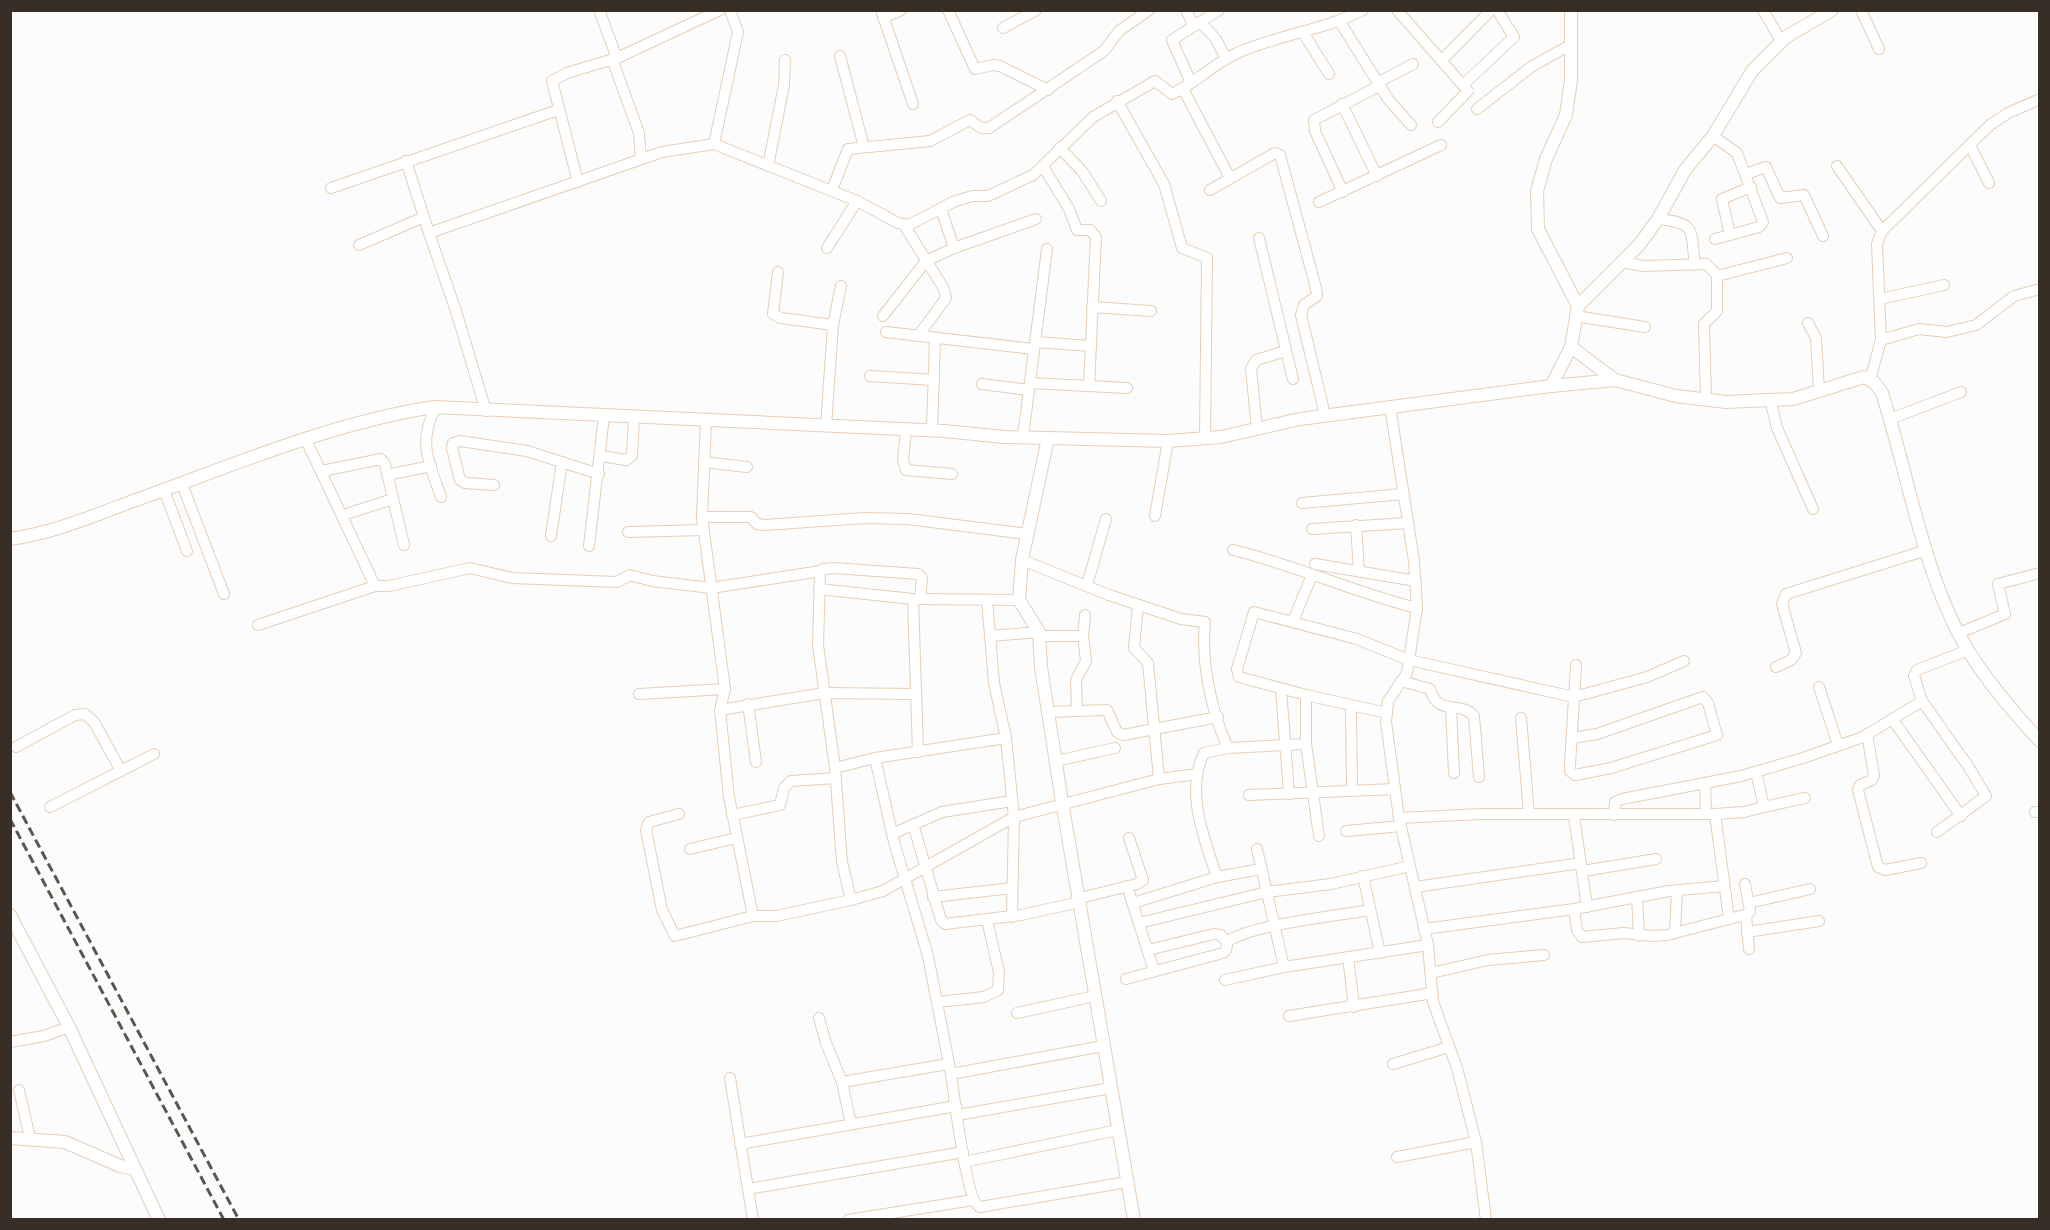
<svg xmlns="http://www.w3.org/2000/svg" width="2050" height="1230" viewBox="0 0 2050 1230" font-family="Quicksand,sans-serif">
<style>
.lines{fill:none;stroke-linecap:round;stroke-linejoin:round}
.minor-casing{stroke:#e5cfb8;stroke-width:12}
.tertiary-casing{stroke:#e5cfb8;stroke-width:14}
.minor{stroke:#fff;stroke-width:10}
.tertiary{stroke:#fff;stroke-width:12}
.rail{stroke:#5d564f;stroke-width:3;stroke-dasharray:9 4.5;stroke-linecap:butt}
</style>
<rect width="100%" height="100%" fill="#fcfcfc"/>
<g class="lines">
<defs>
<g id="minor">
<polyline points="599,10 617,58"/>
<polyline points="881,10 913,104"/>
<polyline points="948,10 975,69 993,65 1000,66 1048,90"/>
<polyline points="1186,10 1194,26 1219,10"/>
<polyline points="1397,10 1468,91 1438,122"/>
<polyline points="1763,10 1781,41"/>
<polyline points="1861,10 1879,49"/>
<polyline points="883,18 901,10"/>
<polyline points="1200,22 1216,39 1226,59"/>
<polyline points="1340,22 1388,99 1411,125"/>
<polyline points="1003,28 1036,10"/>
<polyline points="1304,34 1329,74"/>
<polyline points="840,56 864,147"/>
<polyline points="612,59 639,133 641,159"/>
<polyline points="1442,60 1491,10"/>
<polyline points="1191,83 1172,40 1194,26"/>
<polyline points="1377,83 1413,64"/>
<polyline points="1464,84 1514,37 1497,10"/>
<polyline points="1183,89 1230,178"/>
<polyline points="1117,101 1164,184 1182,248 1207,258 1205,438"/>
<polyline points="1342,104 1377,176"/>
<polyline points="1477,109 1531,67 1572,44"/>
<polyline points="1713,136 1737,153 1763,222 1759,227 1715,239"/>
<polyline points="714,144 738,32 730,10"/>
<polyline points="1971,147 1989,183"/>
<polyline points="1060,148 1082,171 1101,201"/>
<polyline points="406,161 429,233"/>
<polyline points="768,166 784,85 785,60"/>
<polyline points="1043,166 1069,209 1077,230 1090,230 1096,237 1089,386"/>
<polyline points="1837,166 1882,231"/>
<polyline points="1746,174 1766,167 1780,198 1804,195 1823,236"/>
<polyline points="578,182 552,81 567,73 617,58 720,10"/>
<polyline points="331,188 558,110"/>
<polyline points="832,190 848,149 930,141 970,120 981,128 989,128 1104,51 1119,31 1149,10"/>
<polyline points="1210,190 1275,153 1280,155 1316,288 1317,296 1304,305 1301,315 1325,415"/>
<polyline points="1343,192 1315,131 1314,120 1379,86"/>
<polyline points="1319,202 1441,145"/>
<polyline points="941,209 954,248 1036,219"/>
<path d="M1658 219C1698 223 1690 230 1695 265"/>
<polyline points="904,225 943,287 946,298 918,336"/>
<polyline points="1730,235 1722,199 1751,187"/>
<polyline points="1259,238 1293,379"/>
<polyline points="359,245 424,217"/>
<polyline points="827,248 857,201"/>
<polyline points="1622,262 1643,266 1706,264 1717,275 1721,275 1787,258"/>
<polyline points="778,272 773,314 781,318 833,325"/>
<polyline points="1880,299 1944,285"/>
<polyline points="1092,307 1151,311"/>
<polyline points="883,316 926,261 954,248"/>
<polyline points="1575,316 1645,327"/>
<polyline points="1808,323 1816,338 1819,390"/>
<polyline points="886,332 1034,349"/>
<polyline points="1881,340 1919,329 1947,332 1976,325 2014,296 2040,289"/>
<polyline points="1035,342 1091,346"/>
<polyline points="870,376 934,380"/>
<polyline points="1870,380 1881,340 1877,244 1882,231 1990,125 2008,113 2040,99"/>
<polyline points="1030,383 1127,388"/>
<polyline points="982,384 1029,390"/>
<polyline points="1706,399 1704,324 1717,311 1717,275"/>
<polyline points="1770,399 1777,428 1813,509"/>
<polyline points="1390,406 1414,561 1417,608 1407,673 1388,701 1386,722 1399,818 1428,945 1433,1002 1457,1068 1476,1142 1486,1220"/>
<path d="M436 407C417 442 429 462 441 497"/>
<path d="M486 411 456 311 429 233 662 152 714 144 857 201 898 223 909 225 953 202 972 196H988L1033 175 1093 117 1155 81 1172 94C1194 84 1212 65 1235 54 1276 35 1322 31 1363 10"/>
<polyline points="1890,419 1961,392"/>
<polyline points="826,426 833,325 841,286"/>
<polyline points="906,429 903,460 906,470 952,474"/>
<polyline points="1257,429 1251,369 1256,360 1286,351"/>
<polyline points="932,430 935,338"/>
<polyline points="1023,437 1047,249"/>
<polyline points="306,440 375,586 389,586 470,568 512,578 617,582 630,575 652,581 711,588 821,571"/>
<polyline points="601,456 626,460 632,456 634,418"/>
<polyline points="704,462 747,467"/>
<polyline points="322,471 381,459 385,464 404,545"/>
<polyline points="387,475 431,466"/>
<polyline points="182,484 224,594"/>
<polyline points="494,485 465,483 460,480 452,448 453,443 460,441 527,451 599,474"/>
<polyline points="164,490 187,551"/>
<polyline points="1302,503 1403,494"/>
<polyline points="343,515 393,499"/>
<polyline points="1155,516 1168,441"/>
<polyline points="702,517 751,517 757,524 765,525 864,518 908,519 1027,534"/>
<polyline points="1356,525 1359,571"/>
<polyline points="1312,529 1408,523"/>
<polyline points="628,532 704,530"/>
<polyline points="551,536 562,462"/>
<polyline points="589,546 604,416"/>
<path d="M1233 550C1296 565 1355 593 1417 608"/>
<path d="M1022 560 1109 595 1181 619 1205 622C1201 662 1211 711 1228 748"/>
<polyline points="1315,564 1416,581"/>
<polyline points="1087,585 1106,519"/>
<polyline points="819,589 913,599 918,752"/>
<polyline points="914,599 1019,600"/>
<polyline points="987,600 994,683 1006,738 1014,817 1012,917"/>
<polyline points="1138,605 1134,648 1148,663 1159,779"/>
<polyline points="1293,621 1312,575"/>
<polyline points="258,625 375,586"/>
<polyline points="1959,633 2005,614 1998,584 2040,573"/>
<polyline points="990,636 1039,632"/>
<polyline points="1039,636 1083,636"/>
<polyline points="1776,667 1791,660 1796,653 1782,604 1786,594 1927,550"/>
<path d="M1401 681 1430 689C1439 718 1458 699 1474 716L1479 777"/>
<polyline points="1819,687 1838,745"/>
<polyline points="1281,689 1289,794"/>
<polyline points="639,694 725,689"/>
<polyline points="1306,695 1239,677 1237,669 1254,612 1357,639 1409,660 1574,697 1647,677 1684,661"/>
<polyline points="1922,701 1968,766 1986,796 1937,832"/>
<polyline points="748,704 756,762"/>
<polyline points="1351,706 1352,790"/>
<polyline points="1451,708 1454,773"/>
<polyline points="720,710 824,693 915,694"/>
<polyline points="1077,710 1076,680 1086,661 1083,636 1085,615"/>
<polyline points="1049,712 1107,710 1117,732 1123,735 1218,717"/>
<polyline points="1521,718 1529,814"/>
<polyline points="1893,720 1961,816"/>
<polyline points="1867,734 1874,775 1872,780 1860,785 1858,790 1878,867 1885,870 1921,863"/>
<polyline points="1572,738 1597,734 1703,697 1708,703 1717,735 1611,768 1575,775 1570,771 1570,765 1576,665"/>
<polyline points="1306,744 1319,836"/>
<polyline points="16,747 75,715 85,714 94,722 121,771"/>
<polyline points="875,758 894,842 928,956 951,1074"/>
<polyline points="1056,761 1115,748"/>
<polyline points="835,768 875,758 1006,738"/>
<polyline points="1756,772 1764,807 1805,798"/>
<polyline points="1705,783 1706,814"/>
<polyline points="1249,795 1395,789"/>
<polyline points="50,807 154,754"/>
<polyline points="2035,812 2040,812"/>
<polyline points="679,814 649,822 646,830 662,910 675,936 753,916 729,797 720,710 725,689 702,517 706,420"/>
<polyline points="1715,814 1729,919"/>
<polyline points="732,815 780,805 784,788 791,781 836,778"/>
<polyline points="1614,815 1615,802 1622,799 1741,776 1803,758 1863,737 1922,701 1914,676 1917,670 1968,650"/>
<polyline points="1574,816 1587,907"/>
<polyline points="1399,818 1481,814 1715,814 1744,812 1764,807"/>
<polyline points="913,824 941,920 945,924 1021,915 1080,902"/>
<polyline points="1346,831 1401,826"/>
<polyline points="892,834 942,812 1012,801"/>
<polyline points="690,849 736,838"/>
<polyline points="1257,849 1284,967"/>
<polyline points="1583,871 1656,859"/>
<polyline points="1363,876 1380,953"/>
<path d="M1217 877C1204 838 1185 792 1204 753L1228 748 1306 744V695L1387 713"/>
<polyline points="1127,886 1154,971"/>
<polyline points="1415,887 1581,863"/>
<polyline points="933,897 1012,888"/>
<polyline points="1637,897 1639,936"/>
<polyline points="1080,898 1137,884 1143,880 1129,838"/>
<polyline points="851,900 883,891 1014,817 1159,779 1197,774"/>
<polyline points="1133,903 1217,877 1261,869"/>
<polyline points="1749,903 1810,889"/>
<polyline points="1574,909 1577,930 1582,937 1623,933 1653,936 1667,935 1748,914 1750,911 1745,884"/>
<polyline points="753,916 776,916 851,900 842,862 835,768 818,645 820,573 823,569 834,568 918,574 922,578 920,599"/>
<polyline points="1746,916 1749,949"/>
<polyline points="1139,923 1267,892 1331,884 1410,866"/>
<polyline points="1424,929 1574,909 1669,891 1724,886"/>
<polyline points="1747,932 1819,921"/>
<polyline points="1675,933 1677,890"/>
<polyline points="1148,950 1214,934 1221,935 1227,943"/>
<polyline points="1348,957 1354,1007"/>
<polyline points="1431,973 1488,960 1544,955"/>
<path d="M1126 979 1223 953 1226 950 1228 941C1255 924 1336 916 1370 910"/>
<polyline points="1225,980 1284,967 1428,945"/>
<polyline points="938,1002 984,997 998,990 999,972 987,920"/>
<polyline points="1017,1013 1095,996"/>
<polyline points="1289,1016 1433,993"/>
<polyline points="819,1018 826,1043 842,1082 851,1124"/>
<polyline points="10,1042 44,1036 69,1027"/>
<path d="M1103 1046 951 1074C954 1093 966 1202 980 1207L1127 1182"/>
<polyline points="1393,1064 1449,1047"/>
<polyline points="730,1078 753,1220"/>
<polyline points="842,1082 948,1064"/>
<polyline points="19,1090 30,1138"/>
<polyline points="958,1115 1111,1088"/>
<polyline points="740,1144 956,1106"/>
<polyline points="1397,1157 1476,1142"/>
<polyline points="964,1162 1118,1130"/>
<polyline points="748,1189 963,1152"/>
<polyline points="848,1220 973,1200"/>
</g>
<g id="tertiary">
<polyline points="1571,10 1571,80 1566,115 1546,159 1537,191 1538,229 1578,306"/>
<polyline points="1615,380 1571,347 1578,306 1639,245 1658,219 1685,170 1713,136 1752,71 1786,37 1832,10"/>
<polyline points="1551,386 1571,347"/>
<polyline points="1048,438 1022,560 1019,600 1039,632 1041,667 1062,802 1134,1220"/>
<path d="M10 539C53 533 93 516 133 501 231 466 330 423 434 407L944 431 1004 437 1168 441 1221 437 1300 419 1551 386 1615 380 1676 396 1726 402 1793 399 1864 377 1874 382 1882 393C1909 476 1923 577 1969 652 1989 684 2014 713 2040 741"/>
<polyline points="10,915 69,1027 159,1220"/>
<polyline points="10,1138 65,1142 120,1166 135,1169"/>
</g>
</defs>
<!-- minor casing -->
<use href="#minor" class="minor-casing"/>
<!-- tertiary casing -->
<use href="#tertiary" class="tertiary-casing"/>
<!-- minor -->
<use href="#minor" class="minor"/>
<!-- tertiary -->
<use href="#tertiary" class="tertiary"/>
<!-- rail -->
<g class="rail">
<polyline points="10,792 239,1220"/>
<polyline points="10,819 224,1220"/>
</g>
</g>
<!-- border -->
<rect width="2050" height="1230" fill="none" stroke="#372f26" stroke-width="24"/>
</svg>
